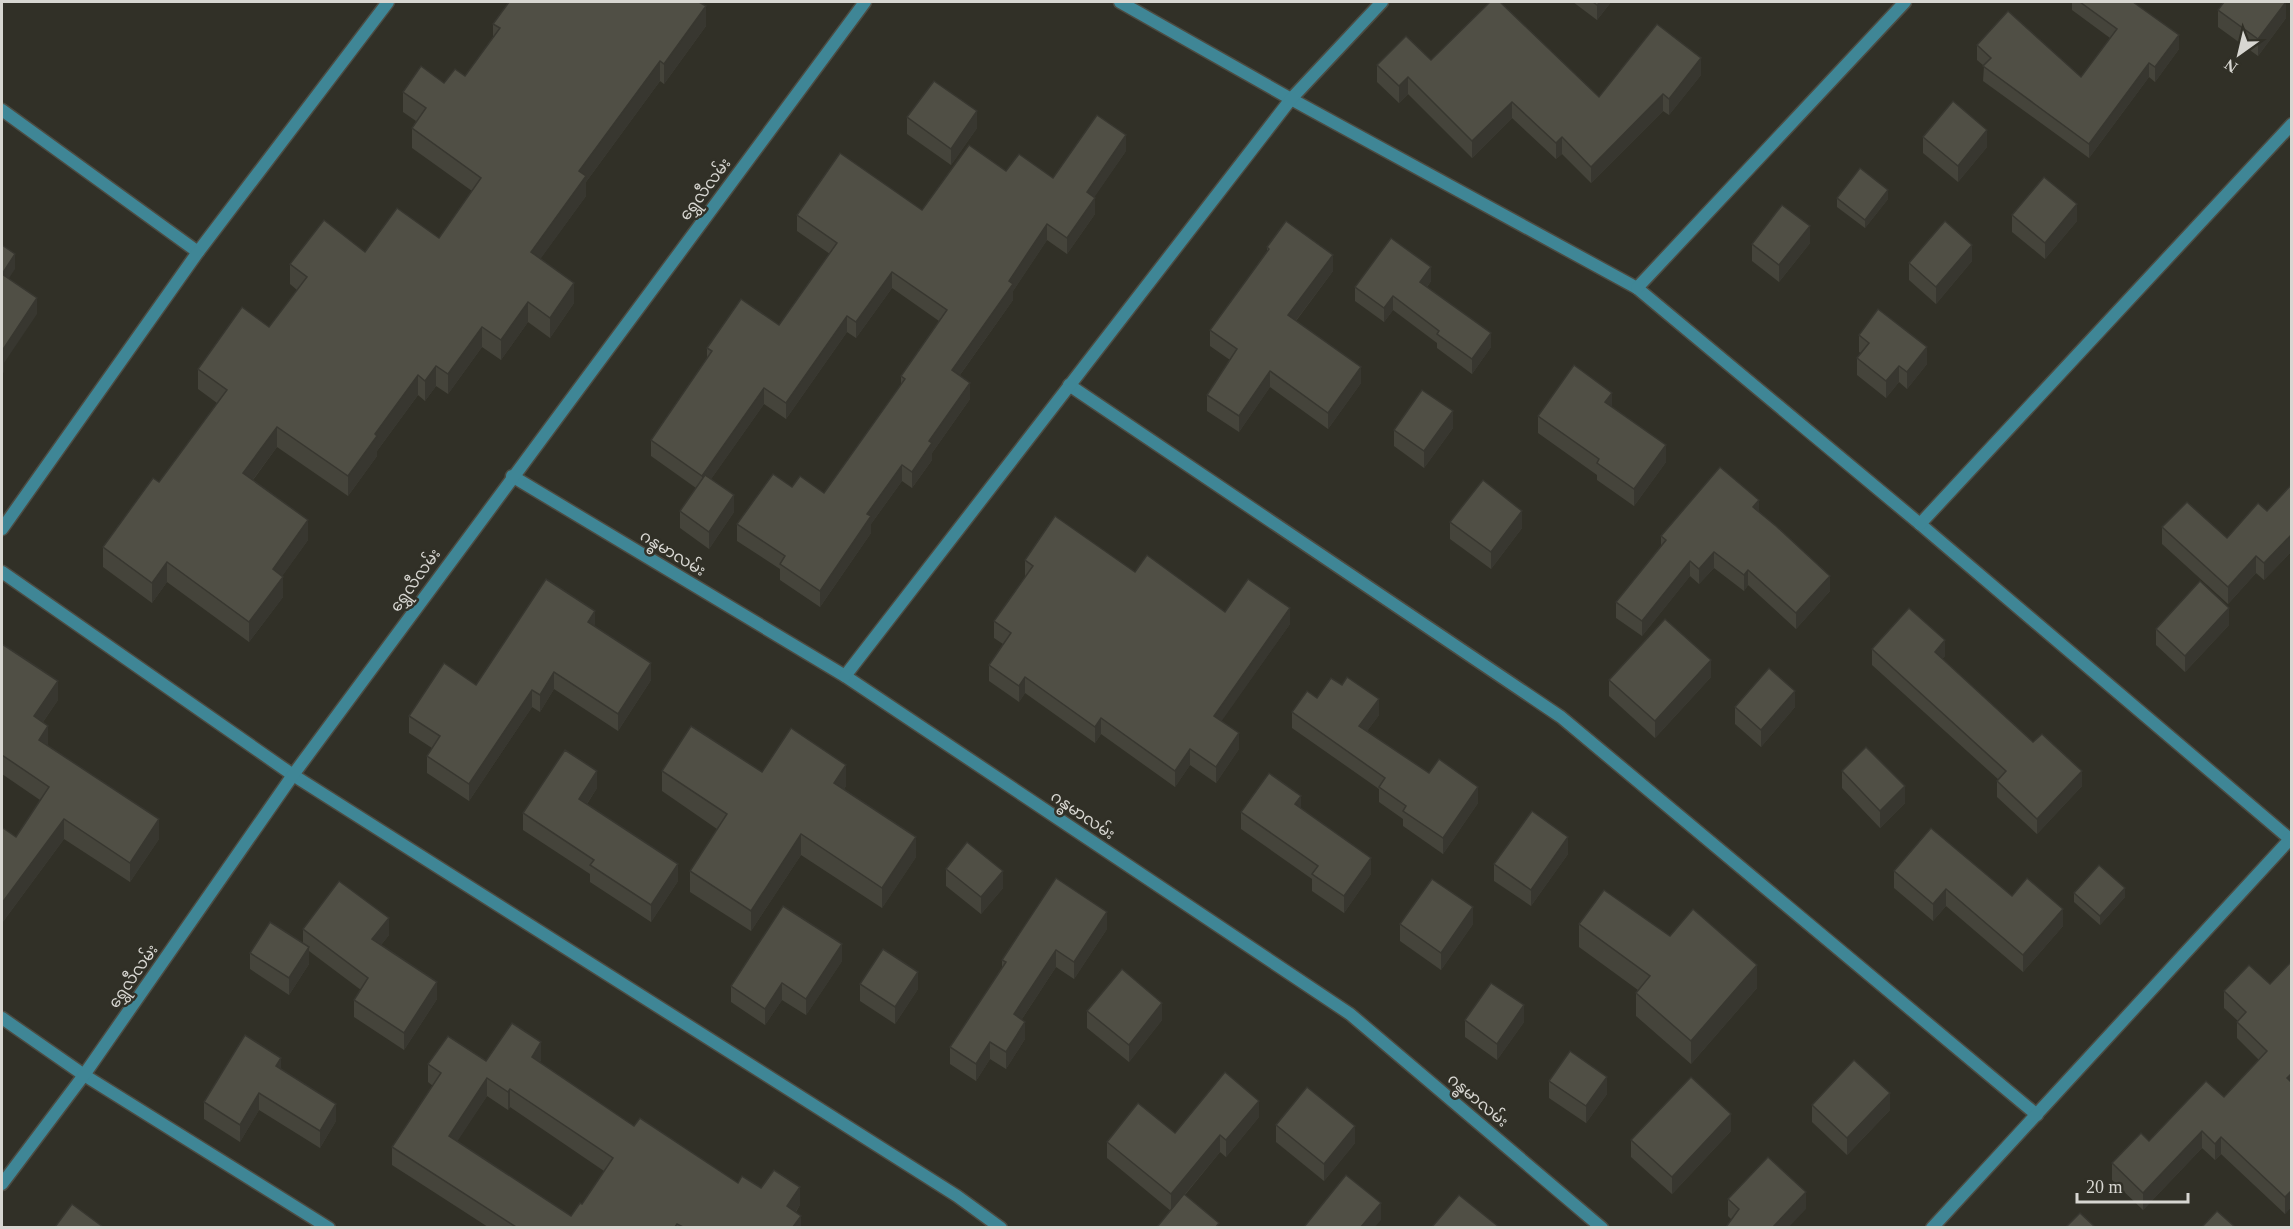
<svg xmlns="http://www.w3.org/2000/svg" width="2293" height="1229" viewBox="0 0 2293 1229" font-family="'Times New Roman','Noto Sans Myanmar',serif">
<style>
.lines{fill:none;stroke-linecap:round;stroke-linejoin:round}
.minor-casing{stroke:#4c4b42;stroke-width:15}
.tertiary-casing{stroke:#4c4b42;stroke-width:15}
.minor{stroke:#3f8696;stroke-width:12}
.tertiary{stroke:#3f8696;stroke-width:12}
.wall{fill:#45443b;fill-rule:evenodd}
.shaded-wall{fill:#383730}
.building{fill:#504f45;stroke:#383730;stroke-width:1.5;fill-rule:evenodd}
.labels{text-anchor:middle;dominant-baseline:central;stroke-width:5;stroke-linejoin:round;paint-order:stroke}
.street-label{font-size:16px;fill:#d7d6d1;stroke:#313027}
</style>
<rect width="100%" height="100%" fill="#313027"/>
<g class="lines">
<defs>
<g id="minor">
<polyline points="1120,2 1291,99 1637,288 1920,524 2290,839"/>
<polyline points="2,110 198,252"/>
<polyline points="1637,288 1905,2"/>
<polyline points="1069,385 1561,717 2037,1115"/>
<polyline points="512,476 845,676 1350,1014 1602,1228"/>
<polyline points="1920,524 2292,124"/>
<polyline points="2,529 198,252 388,2"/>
<polyline points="2,572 293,775 957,1196 1001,1228"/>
<polyline points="845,676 1291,99 1382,2"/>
<polyline points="2,1018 84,1075 329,1228"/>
<polyline points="1932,1228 2292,837"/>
</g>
<polyline id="tertiary" points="2,1184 84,1075 293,775 865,2"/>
</defs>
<!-- minor casing -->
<use href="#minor" class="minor-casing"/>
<!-- tertiary casing -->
<use href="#tertiary" class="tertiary-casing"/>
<!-- minor -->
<use href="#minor" class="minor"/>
<!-- tertiary -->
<use href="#tertiary" class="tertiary"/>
</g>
<!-- wall -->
<g class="wall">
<polygon points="700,2 706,26 664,84 660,81 586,182 586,196 540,259 574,303 550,338 528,322 501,360 482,347 448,394 436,386 425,401 418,395 377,451 377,456 348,496 277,447 253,480 308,540 282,576 283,597 249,642 167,582 152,603 103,567 103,547 159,482 217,403 198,389 198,369 269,327 297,290 290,284 290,264 439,238 472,191 412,148 412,128 416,121 403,112 403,92 444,83 465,76 493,38 493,24"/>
<polygon points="1573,2 1611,2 1597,20"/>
<polygon points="2072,2 2133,2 2179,49 2155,82 2149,77 2089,158 1983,81 1984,66 1977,60 1977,45 2081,77 2110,38 2072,10"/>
<polygon points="2218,10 2286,18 2258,56 2218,27"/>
<polygon points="1431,60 1599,97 1701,75 1669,115 1663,111 1591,183 1562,154 1556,159 1512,118 1472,158 1408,94 1399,103 1377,82 1377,65"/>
<polygon points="907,117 977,128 951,165 907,134"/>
<polygon points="1923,137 1987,147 1958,182 1923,153"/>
<polygon points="1126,151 1094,197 1095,214 1067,254 1047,240 1013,291 1013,300 960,375 970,399 932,453 932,460 912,488 902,481 871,524 871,533 820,607 780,580 780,569 737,541 737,524 792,487 824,493 901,385 901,376 939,321 892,288 856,338 847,332 786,419 764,404 711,479 734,512 709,549 680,528 680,511 696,488 651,456 651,440 707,359 707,348 779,325 830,254 797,231 797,215 922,210 1006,171 1053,178"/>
<polygon points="1837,198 1888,199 1865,228 1837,207"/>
<polygon points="2012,215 2077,221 2045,259 2012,232"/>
<polygon points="1810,243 1779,282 1752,261 1752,244"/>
<polygon points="1267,247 1333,271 1296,321 1361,383 1328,429 1270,387 1239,432 1207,411 1207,395 1230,360 1210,346 1210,330 1267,251"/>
<polygon points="1972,261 1936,304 1909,280 1909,263"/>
<polygon points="1431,281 1427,287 1491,347 1472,374 1437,348 1437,343 1393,310 1384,322 1355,301 1355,287"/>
<polygon points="1859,335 1927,364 1907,389 1899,382 1886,398 1857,375 1857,358 1861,353 1859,352"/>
<polygon points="1612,407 1666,462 1634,506 1597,480 1597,475 1538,433 1538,416"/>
<polygon points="1453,428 1424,468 1394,446 1394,430"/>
<polygon points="2292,484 2292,551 2264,580 2256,573 2228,604 2162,544 2162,527 2227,538 2267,511"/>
<polygon points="1759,512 1830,591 1796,629 1748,585 1744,591 1714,568 1699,584 1690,576 1642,636 1616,618 1616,602 1661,546 1661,536"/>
<polygon points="1450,522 1522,528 1491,569 1450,539"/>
<polygon points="1025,560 1135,572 1225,612 1290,624 1221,721 1239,749 1216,783 1190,765 1175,787 1101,734 1095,743 1025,693 1019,702 989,681 989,665 1003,644 994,638 994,621 1026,577 1025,576"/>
<polygon points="2229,625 2185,672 2156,645 2156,629"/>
<polygon points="595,626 651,680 618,731 554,689 540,712 532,707 469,801 427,773 427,756 432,748 409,733 409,716 476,685"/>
<polygon points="2,644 58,700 43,722 48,745 47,746 159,839 130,882 64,839 2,923 2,830 16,837 40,800 2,774"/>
<polygon points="1872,649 1945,656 1942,659 2082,786 2037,834 1997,797 1997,781 1999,780 1872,665"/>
<polygon points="1711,677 1655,738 1609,696 1609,680"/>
<polygon points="1317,698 1379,715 1367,731 1429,773 1478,803 1443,854 1403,826 1403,819 1379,802 1379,789 1292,728 1292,712"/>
<polygon points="1735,707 1795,707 1761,747 1735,724"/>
<polygon points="662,771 762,772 846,786 844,789 916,857 882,908 801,855 751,931 690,892 690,871 717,829 662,791"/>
<polygon points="1842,771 1905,803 1880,828 1842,788"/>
<polygon points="597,788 587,804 678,881 651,922 590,882 590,874 523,830 523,813"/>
<polygon points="1301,808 1371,874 1344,913 1312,891 1312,879 1241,829 1241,812"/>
<polygon points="1568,854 1531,906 1494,881 1494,864"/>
<polygon points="946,869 1003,888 981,914 946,886"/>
<polygon points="1894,871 2012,896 2063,926 2023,972 1946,906 1933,921 1894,888"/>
<polygon points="2074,893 2125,897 2100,925 2074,902"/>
<polygon points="1400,924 1473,924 1441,970 1400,941"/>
<polygon points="1579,924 1757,988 1691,1064 1636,1016 1636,993 1638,990 1579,947"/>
<polygon points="303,929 389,935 381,945 437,999 404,1050 354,1017 354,1000 361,990 309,951 309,964 289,995 250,969 250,953 303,943"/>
<polygon points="1107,929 1074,979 1056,967 1022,1019 1025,1039 1006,1069 990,1059 976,1081 950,1064 950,1047 1002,968 1002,960"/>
<polygon points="842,961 806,1015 782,1000 765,1025 731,1002 731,986"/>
<polygon points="2292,961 2292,1206 2285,1214 2221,1154 2215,1160 2202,1148 2143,1210 2112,1180 2112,1163 2149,1141 2224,1097 2259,1060 2237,1038 2237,1022 2238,1021 2224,1008 2224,991 2270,984"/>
<polygon points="860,984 918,989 895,1024 860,1001"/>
<polygon points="1087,1011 1162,1020 1129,1062 1087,1028"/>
<polygon points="1465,1020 1524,1022 1497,1060 1465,1037"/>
<path d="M541 1060 540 1062 634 1126 738 1183 761 1188 800 1205 796 1212 801 1227H488L392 1165V1147L433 1086 428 1082V1064ZM487 1096 508 1110 510 1107 604 1171 582 1204 571 1216 457 1141Z"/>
<polygon points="281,1069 336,1121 320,1148 259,1110 240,1142 204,1119 204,1102"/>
<polygon points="1549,1081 1607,1094 1586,1123 1549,1098"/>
<polygon points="1812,1105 1890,1110 1847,1155 1812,1122"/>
<polygon points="1259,1117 1226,1157 1220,1152 1185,1195 1219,1227 1171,1211 1107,1158 1107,1142 1175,1133"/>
<polygon points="1276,1125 1355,1143 1324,1181 1276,1142"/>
<polygon points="1731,1131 1672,1194 1631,1157 1631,1140"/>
<polygon points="1728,1199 1806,1209 1731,1219 1728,1216"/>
</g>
<!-- shaded-wall -->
<g class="shaded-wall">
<polygon points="1600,2 1611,2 1597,20 1597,5"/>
<polygon points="2286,2 2286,18 2258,56 2258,39"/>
<polygon points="706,6 706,26 664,84 664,64"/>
<polygon points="2179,35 2179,49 2155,82 2155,67"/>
<polygon points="1701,58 1701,75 1669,115 1669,99"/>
<polygon points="660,61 660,81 586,182 586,196 531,272 531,252 579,171"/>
<polygon points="2149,63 2149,77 2089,158 2089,144"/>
<polygon points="1408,77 1408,94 1399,103 1399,86"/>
<polygon points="1663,94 1663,111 1591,183 1591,167"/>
<polygon points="1512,102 1512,118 1472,158 1472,141"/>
<polygon points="977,111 977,128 951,165 951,149"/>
<polygon points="1987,130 1987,147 1958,182 1958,166"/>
<polygon points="1126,135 1126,151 1087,208 1087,192"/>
<polygon points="1562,137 1562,154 1556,159 1556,143"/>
<polygon points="1888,190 1888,199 1865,228 1865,220"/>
<polygon points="1095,198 1095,214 1067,254 1067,238"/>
<polygon points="2077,204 2077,221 2045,259 2045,243"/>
<polygon points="1047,224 1047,240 1013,291 1013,300 952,386 952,370 1009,281"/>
<polygon points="1810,226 1810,243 1779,282 1779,265"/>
<polygon points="1972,245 1972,261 1936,304 1936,287"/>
<polygon points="15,254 15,269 2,289 2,274"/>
<polygon points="1333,255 1333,271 1288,331 1288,315"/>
<polygon points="1431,267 1431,281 1420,296 1420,282"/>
<polygon points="892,272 892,288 856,338 856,322"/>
<polygon points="574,283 574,303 550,338 550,318"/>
<polygon points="1393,296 1393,310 1384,322 1384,308"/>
<polygon points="37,298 37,314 4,363 4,372 2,375 2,351"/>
<polygon points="528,302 528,322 501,360 501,340"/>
<polygon points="847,316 847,332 786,419 786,403"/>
<polygon points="482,327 482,347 448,394 448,374"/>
<polygon points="1491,333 1491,347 1472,374 1472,359"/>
<polygon points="1927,347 1927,364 1907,389 1907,372"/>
<polygon points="436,366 436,386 425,401 425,381"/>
<polygon points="1899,366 1899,382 1886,398 1886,381"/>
<polygon points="1361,367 1361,383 1328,429 1328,413"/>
<polygon points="1270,371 1270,387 1239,432 1239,416"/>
<polygon points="418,375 418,395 377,451 377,456 348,496 348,476 375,434"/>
<polygon points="970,383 970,399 932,453 932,460 912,488 912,472 929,441"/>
<polygon points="764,388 764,404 702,492 702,476"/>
<polygon points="1612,393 1612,410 1605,402"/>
<polygon points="1453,411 1453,428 1424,468 1424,451"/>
<polygon points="277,427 277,447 243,493 243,473"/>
<polygon points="1666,445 1666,462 1634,506 1634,489"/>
<polygon points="902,465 902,481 871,524 871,533 820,607 820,591 867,514"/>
<polygon points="734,495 734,512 709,549 709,532"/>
<polygon points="1759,500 1759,515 1753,507"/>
<polygon points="1522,511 1522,528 1491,569 1491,552"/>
<polygon points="308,520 308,540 273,589 273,569"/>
<polygon points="2292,534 2292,551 2264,580 2264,563"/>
<polygon points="1714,552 1714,568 1699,584 1699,569"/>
<polygon points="2256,556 2256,573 2228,604 2228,587"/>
<polygon points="1690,561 1690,576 1642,636 1642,621"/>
<polygon points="167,562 167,582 152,603 152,583"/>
<polygon points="1748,570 1748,585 1744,591 1744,575"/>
<polygon points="1830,576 1830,591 1796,629 1796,613"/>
<polygon points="283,577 283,597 249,642 249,622"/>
<polygon points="1290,608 1290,624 1214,732 1214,716"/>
<polygon points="2229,608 2229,625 2185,672 2185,656"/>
<polygon points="595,611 595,628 588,622"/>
<polygon points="1945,640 1945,656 1935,668 1935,652"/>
<polygon points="1711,660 1711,677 1655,738 1655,721"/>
<polygon points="651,663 651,680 618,731 618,714"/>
<polygon points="554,672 554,689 540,712 540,695"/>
<polygon points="1025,677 1025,693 1019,702 1019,686"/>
<polygon points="58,681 58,700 34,735 34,716"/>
<polygon points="532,690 532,707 469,801 469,784"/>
<polygon points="1795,691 1795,707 1761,747 1761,730"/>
<polygon points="1379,699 1379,715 1359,742 1359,726"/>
<polygon points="1101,718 1101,734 1095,743 1095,727"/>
<polygon points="48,726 48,745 39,759 39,740"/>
<polygon points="1239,733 1239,749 1216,783 1216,767"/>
<polygon points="1190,749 1190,765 1175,787 1175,771"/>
<polygon points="846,765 846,786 834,803 834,783"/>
<polygon points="597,771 597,788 579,816 579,799"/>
<polygon points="2082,771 2082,786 2037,834 2037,819"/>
<polygon points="1905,786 1905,803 1880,828 1880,811"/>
<polygon points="1478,787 1478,803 1443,854 1443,838"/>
<polygon points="1301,796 1301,813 1295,804"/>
<polygon points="64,819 64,839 2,923 2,903"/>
<polygon points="159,819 159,839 130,882 130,863"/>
<polygon points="801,834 801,855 751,931 751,911"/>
<polygon points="916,837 916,857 882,908 882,888"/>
<polygon points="1568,837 1568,854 1531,906 1531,890"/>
<polygon points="1371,858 1371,874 1344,913 1344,896"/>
<polygon points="678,864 678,881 651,922 651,905"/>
<polygon points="1003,871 1003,888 981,914 981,897"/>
<polygon points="2125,888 2125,897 2100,925 2100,916"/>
<polygon points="1946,889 1946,906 1933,921 1933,904"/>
<polygon points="1473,907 1473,924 1441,970 1441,953"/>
<polygon points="2063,909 2063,926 2023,972 2023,955"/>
<polygon points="1107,912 1107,929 1074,979 1074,962"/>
<polygon points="389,918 389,935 372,956 372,939"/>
<polygon points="842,944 842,961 806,1015 806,999"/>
<polygon points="309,947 309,964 289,995 289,978"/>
<polygon points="1056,950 1056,967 1014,1031 1014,1014"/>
<polygon points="1757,965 1757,988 1691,1064 1691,1041"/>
<polygon points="918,972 918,989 895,1024 895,1007"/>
<polygon points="437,982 437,999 404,1050 404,1033"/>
<polygon points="782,983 782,1000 765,1025 765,1009"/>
<polygon points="1162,1003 1162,1020 1129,1062 1129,1045"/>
<polygon points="1524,1005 1524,1022 1497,1060 1497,1044"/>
<polygon points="1025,1022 1025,1039 1006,1069 1006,1052"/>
<polygon points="541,1042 541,1060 532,1075 532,1057"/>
<polygon points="990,1042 990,1059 976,1081 976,1064"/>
<polygon points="281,1058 281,1075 276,1066"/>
<polygon points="2292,1073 2292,1090 2287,1078"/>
<polygon points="1607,1077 1607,1094 1586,1123 1586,1106"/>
<polygon points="487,1078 487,1096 449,1154 449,1136"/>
<polygon points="510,1089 510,1107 508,1110 508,1092"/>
<polygon points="259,1093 259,1110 240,1142 240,1125"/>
<polygon points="1890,1093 1890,1110 1847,1155 1847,1138"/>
<polygon points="1259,1101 1259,1117 1226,1157 1226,1140"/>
<polygon points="336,1104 336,1121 320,1148 320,1131"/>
<polygon points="1731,1114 1731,1131 1672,1194 1672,1177"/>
<polygon points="1355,1126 1355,1143 1324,1181 1324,1164"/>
<polygon points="2202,1131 2202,1148 2143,1210 2143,1193"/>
<polygon points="1220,1135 1220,1152 1171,1211 1171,1194"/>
<polygon points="2221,1137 2221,1154 2215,1160 2215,1144"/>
<polygon points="800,1187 800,1205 787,1224 787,1206"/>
<polygon points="2292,1190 2292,1206 2285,1214 2285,1197"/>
<polygon points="1806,1192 1806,1209 1789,1227 1773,1227"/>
<polygon points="1381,1203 1381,1220 1375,1227 1361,1227"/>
<polygon points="801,1216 801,1227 793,1227"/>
</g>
<!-- building -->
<g class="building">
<polygon points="509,2 699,2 706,6 664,64 660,61 579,171 586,176 531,252 574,283 550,318 528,302 501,340 482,327 448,374 436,366 425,381 418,375 375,434 377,436 348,476 277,427 243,473 308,520 273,569 283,577 249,622 167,562 152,583 103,547 153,478 159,482 227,390 198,369 242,307 269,327 307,277 290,264 324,220 365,252 397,208 439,238 481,178 412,128 426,108 403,92 421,66 444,83 455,69 465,76 500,28 493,24"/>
<polygon points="1490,2 1500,2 1599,97 1657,24 1701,58 1669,99 1663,94 1591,167 1562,137 1556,143 1512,102 1472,141 1408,77 1399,86 1377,65 1406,36 1431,60"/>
<polygon points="1593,2 1600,2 1597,5"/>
<polygon points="2080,2 2133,2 2179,35 2155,67 2149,63 2089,144 1983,66 1991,58 1977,45 2008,11 2081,77 2117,29"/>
<polygon points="2224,2 2286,2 2258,39 2218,10"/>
<polygon points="934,81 977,111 951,149 907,117"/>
<polygon points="1953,101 1987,130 1958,166 1923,137"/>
<polygon points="1097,115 1126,135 1087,192 1095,198 1067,238 1047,224 1009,281 1013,284 952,370 970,383 929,441 932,443 912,472 902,465 867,514 871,516 820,591 780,564 785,556 737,524 773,474 792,487 800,476 824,493 905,379 901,376 947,310 892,272 856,322 847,316 786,403 764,388 702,476 651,440 712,351 707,348 741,299 779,325 837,243 797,215 840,153 922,210 969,145 1006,171 1019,154 1053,178"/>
<polygon points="1860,168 1888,190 1865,220 1837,198"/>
<polygon points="2044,177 2077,204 2045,243 2012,215"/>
<polygon points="1782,205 1810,226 1779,265 1752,244"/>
<polygon points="1286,221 1333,255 1288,315 1361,367 1328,413 1270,371 1239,416 1207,395 1237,349 1210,330 1269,249 1267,247"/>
<polygon points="1945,221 1972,245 1936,287 1909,263"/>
<polygon points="1391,238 1431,267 1420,282 1491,333 1472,359 1437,334 1439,331 1393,296 1384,308 1355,287"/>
<polygon points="2,245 15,254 2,274 37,298 2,351"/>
<polygon points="1878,309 1927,347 1907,372 1899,366 1886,381 1857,358 1869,343 1859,335"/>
<polygon points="1574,365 1612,393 1605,402 1666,445 1634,489 1597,463 1599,459 1538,416"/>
<polygon points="1422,390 1453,411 1424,451 1394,430"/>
<polygon points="1720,467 1759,500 1753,507 1776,526 1830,576 1796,613 1748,570 1744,575 1714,552 1699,569 1690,561 1642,621 1616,602 1666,540 1661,536"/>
<polygon points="705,475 734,495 709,532 680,511"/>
<polygon points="1483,480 1522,511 1491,552 1450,522"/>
<polygon points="2292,484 2292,534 2264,563 2256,556 2228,587 2162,527 2187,502 2227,538 2258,503 2267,511"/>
<polygon points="1055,516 1135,572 1147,555 1225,612 1248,579 1290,608 1214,716 1239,733 1216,767 1190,749 1175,771 1101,718 1095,727 1025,677 1019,686 989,665 1011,633 994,621 1033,566 1025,560"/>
<polygon points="546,579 595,611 588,622 651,663 618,714 554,672 540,695 532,690 469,784 427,756 440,736 409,716 444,663 476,685"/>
<polygon points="2200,581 2229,608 2185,656 2156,629"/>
<polygon points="1909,608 1945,640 1935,652 2033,742 2042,734 2082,771 2037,819 1997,781 2006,771 1872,649"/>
<polygon points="1665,619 1711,660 1655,721 1609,680"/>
<polygon points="2,644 58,681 34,716 48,726 39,740 159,819 130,863 64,819 2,903 2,830 3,828 16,837 49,787 2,755"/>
<polygon points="1769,668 1795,691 1761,730 1735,707"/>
<polygon points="1347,677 1379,699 1359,726 1429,773 1439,759 1478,787 1443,838 1403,811 1406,806 1379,787 1385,778 1292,712 1307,691 1317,698 1331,678 1342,685"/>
<polygon points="691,726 762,772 791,728 846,765 834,783 916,837 882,888 801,834 751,911 690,871 727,814 662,771"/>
<polygon points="1866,747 1905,786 1880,811 1842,771"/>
<polygon points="565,750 597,771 579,799 678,864 651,905 590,865 594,860 523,813"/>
<polygon points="1269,773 1301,796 1295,804 1371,858 1344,896 1312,874 1318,866 1241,812"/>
<polygon points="1532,811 1568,837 1531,890 1494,864"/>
<polygon points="1931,828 2012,896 2027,878 2063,909 2023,955 1946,889 1933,904 1894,871"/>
<polygon points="967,842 1003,871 981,897 946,869"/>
<polygon points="2099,865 2125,888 2100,916 2074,893"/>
<polygon points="1056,878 1107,912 1074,962 1056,950 1014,1014 1025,1022 1006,1052 990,1042 976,1064 950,1047 1006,962 1002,960"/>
<polygon points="1432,879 1473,907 1441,953 1400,924"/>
<polygon points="339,881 389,918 372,939 437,982 404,1033 354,1000 368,978 303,929"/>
<polygon points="1604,890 1670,936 1693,909 1757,965 1691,1041 1636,993 1650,976 1579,924"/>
<polygon points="783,906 842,944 806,999 782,983 765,1009 731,986"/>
<polygon points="270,922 309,947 289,978 250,953"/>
<polygon points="883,949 918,972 895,1007 860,984"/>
<polygon points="2292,961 2292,1073 2287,1078 2292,1083 2292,1190 2285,1197 2221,1137 2215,1144 2202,1131 2143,1193 2112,1163 2141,1133 2149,1141 2206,1081 2224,1097 2267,1051 2237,1022 2246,1012 2224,991 2249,965 2270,984"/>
<polygon points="1122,969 1162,1003 1129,1045 1087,1011"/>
<polygon points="1491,983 1524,1005 1497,1044 1465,1020"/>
<path d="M512 1023 541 1042 532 1057 634 1126 640 1118 738 1183 742 1176 761 1188 774 1170 800 1187 787 1206 801 1216 793 1227H683L677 1224 675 1227H516L392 1147 441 1073 428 1064 448 1036 486 1061ZM487 1078 508 1092 510 1089 613 1158 582 1204 580 1203 571 1216 449 1136Z"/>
<polygon points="245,1035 281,1058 276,1066 336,1104 320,1131 259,1093 240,1125 204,1102"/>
<polygon points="1570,1051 1607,1077 1586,1106 1549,1081"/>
<polygon points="1854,1060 1890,1093 1847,1138 1812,1105"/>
<polygon points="1225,1072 1259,1101 1226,1140 1220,1135 1171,1194 1107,1142 1138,1103 1175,1133"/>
<polygon points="1691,1077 1731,1114 1672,1177 1631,1140"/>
<polygon points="1307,1087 1355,1126 1324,1164 1276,1125"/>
<polygon points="1768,1157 1806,1192 1773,1227 1726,1227 1739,1209 1728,1199"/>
<polygon points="1346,1175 1381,1203 1361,1227 1304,1227"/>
<polygon points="1184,1194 1219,1223 1216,1227 1157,1227"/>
<polygon points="1459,1195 1499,1227 1432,1227"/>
<polygon points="72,1204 103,1227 55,1227"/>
<polygon points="2217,1211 2235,1227 2202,1227"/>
<polygon points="2080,1213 2095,1227 2066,1227"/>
</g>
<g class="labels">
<!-- street labels -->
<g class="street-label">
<text transform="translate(705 189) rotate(-53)">ရွှေလီလမ်း</text>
<text transform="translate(673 553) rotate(31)">ဂန္ဓမာလမ်း</text>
<text transform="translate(415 580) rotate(-54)">ရွှေလီလမ်း</text>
<text transform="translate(1083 815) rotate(34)">ဂန္ဓမာလမ်း</text>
<text transform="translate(133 976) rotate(-55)">ရွှေလီလမ်း</text>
<text transform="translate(1478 1100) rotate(40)">ဂန္ဓမာလမ်း</text>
</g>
</g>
<!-- border -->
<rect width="2293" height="1229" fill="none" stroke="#d7d6d1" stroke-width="6"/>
<!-- north arrow -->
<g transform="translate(2239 54) rotate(214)" stroke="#313027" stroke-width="4.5" paint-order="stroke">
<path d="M0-4.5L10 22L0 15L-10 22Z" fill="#d7d6d1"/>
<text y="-9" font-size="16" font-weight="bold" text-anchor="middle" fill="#d7d6d1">N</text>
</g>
<!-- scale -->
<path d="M2077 1193v9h111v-9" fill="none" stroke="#d7d6d1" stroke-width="3"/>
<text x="2086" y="1193" font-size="18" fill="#d7d6d1" stroke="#313027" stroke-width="4.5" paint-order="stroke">20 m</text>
</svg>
